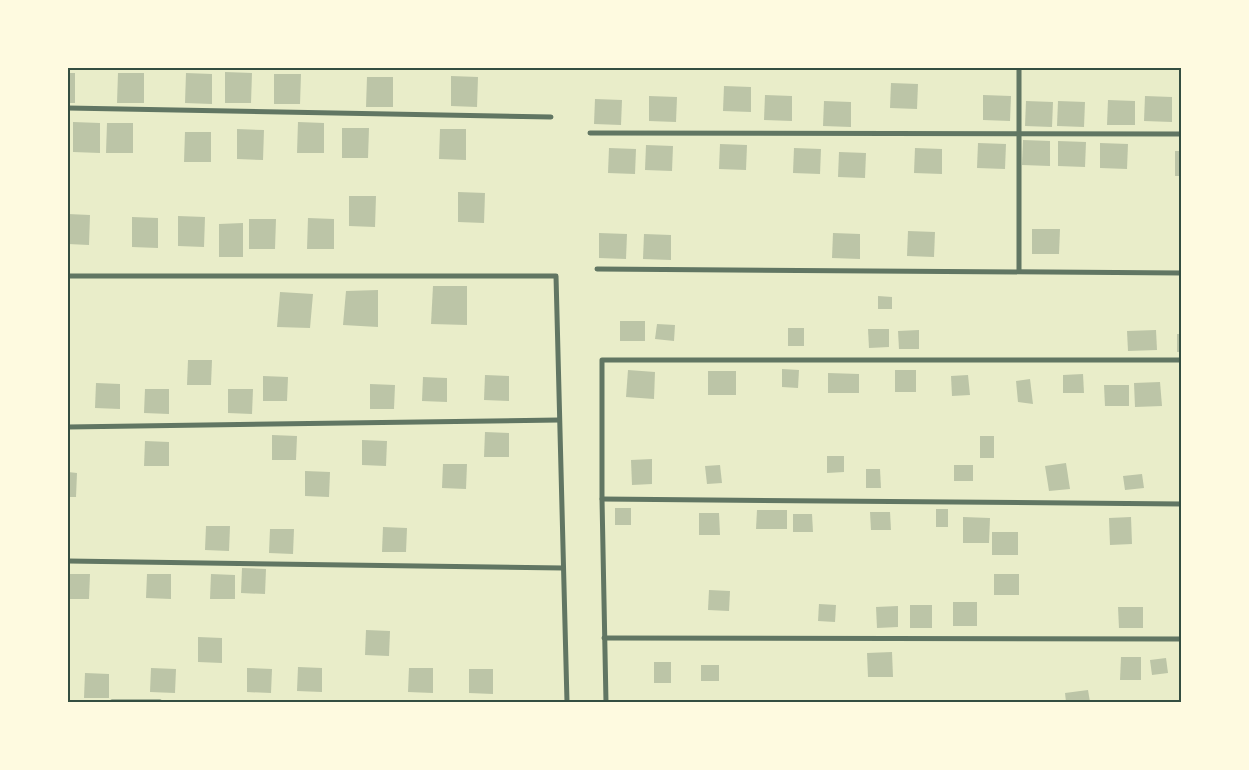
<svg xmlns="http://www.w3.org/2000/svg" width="1249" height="770" viewBox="0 0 1249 770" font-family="Mulish,sans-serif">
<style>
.building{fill:#bcc5a7}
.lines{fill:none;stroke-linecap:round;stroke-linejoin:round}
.minor{stroke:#617663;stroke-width:5}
.neatline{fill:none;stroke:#344e41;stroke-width:2}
</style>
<rect width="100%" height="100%" fill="#e9edc9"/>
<!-- building -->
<g class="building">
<polygon points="225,72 252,73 251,103 225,103"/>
<rect x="68" y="73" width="7" height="30"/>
<polygon points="118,73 144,73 144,103 117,103"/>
<polygon points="186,73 212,74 212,104 185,103"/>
<polygon points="274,74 301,74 300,104 274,104"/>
<polygon points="451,76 478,77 477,107 451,106"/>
<polygon points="367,77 393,77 393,107 366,107"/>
<polygon points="891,83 918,84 917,109 890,108"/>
<polygon points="724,86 751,87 751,112 723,111"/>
<polygon points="765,95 792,96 792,121 764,120"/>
<polygon points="983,95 1011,96 1010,121 983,120"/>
<polygon points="649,96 677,97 676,122 649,121"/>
<polygon points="1145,96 1172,97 1172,122 1144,121"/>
<polygon points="595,99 622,100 621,125 594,124"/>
<polygon points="1108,100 1135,101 1135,125 1107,125"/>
<polygon points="824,101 851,102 851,127 823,126"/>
<polygon points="1026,101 1053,102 1052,127 1025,126"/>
<polygon points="1058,101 1085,102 1084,127 1057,126"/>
<polygon points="73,122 100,123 100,153 73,152"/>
<polygon points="298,122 324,123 324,153 297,153"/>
<polygon points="107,123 133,123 133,153 106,153"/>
<polygon points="342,128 369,128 368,158 342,158"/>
<polygon points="237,129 264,130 263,160 237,159"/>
<polygon points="440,129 466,129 466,160 439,159"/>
<polygon points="185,132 211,132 211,162 184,162"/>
<polygon points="1023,140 1050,141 1050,166 1022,165"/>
<polygon points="1058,141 1086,142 1085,167 1058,166"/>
<polygon points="978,143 1006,144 1005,169 977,168"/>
<polygon points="1100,143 1128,144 1127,169 1100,168"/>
<polygon points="720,144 747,145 746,170 719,169"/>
<polygon points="646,145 673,146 672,171 645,170"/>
<polygon points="609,148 636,149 635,174 608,173"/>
<polygon points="794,148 821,149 820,174 793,173"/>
<polygon points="915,148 942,149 942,174 914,173"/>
<rect x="1175" y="151" width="7" height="25"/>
<polygon points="839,152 866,153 865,178 838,177"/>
<polygon points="458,192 485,193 484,223 458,222"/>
<polygon points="349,196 376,196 375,227 349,226"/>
<polygon points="68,214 90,215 89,245 68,244"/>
<polygon points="178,216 205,217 204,247 178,246"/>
<polygon points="132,217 158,218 158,248 132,247"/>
<polygon points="308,218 334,219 334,249 307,249"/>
<polygon points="249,219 276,219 275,249 249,249"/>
<polygon points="243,223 243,257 219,257 219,224"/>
<polygon points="1032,229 1060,229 1059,254 1032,254"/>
<polygon points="908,231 935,232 934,257 907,256"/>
<polygon points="599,233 627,234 626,259 599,258"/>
<polygon points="833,233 860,234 860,259 832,258"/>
<polygon points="644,234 671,235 671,260 643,259"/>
<polygon points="433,286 467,286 467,325 431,324"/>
<polygon points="378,290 378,327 343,325 346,291"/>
<polygon points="280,292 313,294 310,328 277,327"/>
<polygon points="878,296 892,297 892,309 878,309"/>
<rect x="620" y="321" width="25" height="20"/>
<polygon points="657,324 675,325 674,341 655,339"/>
<rect x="788" y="328" width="16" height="18"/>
<polygon points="868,329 889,329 889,347 869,348"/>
<polygon points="919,330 919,349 899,349 898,331"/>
<polygon points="1156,330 1157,350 1128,351 1127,331"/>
<rect x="1177" y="334" width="5" height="18"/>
<polygon points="188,360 212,360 211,385 187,385"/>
<polygon points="782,369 799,370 798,388 782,387"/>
<polygon points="628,370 655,372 654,399 626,397"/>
<rect x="895" y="370" width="21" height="22"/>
<rect x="708" y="371" width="28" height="24"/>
<polygon points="828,373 859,374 859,393 828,393"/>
<polygon points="1083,374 1084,393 1063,393 1063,375"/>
<polygon points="485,375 509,376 509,401 484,400"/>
<polygon points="968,375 970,395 952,396 951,376"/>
<polygon points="263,376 288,377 287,401 263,401"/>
<polygon points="423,377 447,378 447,402 422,401"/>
<polygon points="1030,379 1033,404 1018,402 1016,381"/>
<polygon points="1160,382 1162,406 1135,407 1134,383"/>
<polygon points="96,383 120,384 120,409 95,408"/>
<polygon points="370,384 395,385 394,409 370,409"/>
<polygon points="1104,385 1129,385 1129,406 1105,406"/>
<polygon points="145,389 169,389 169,414 144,413"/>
<polygon points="228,389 253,389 252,414 228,413"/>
<polygon points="485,432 509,433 509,457 484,457"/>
<polygon points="272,435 297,436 296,460 272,460"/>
<rect x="980" y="436" width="14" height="22"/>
<polygon points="362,440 387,441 386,466 362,465"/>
<polygon points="145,441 169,442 169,466 144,466"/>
<polygon points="827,456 844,456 844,472 827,473"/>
<polygon points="652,459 652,484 632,485 631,460"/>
<polygon points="1066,463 1070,489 1049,491 1045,466"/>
<polygon points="443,464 467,464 466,489 442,488"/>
<polygon points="720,465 722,483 707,484 705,466"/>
<rect x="954" y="465" width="19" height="16"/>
<polygon points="866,469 880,469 881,488 866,488"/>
<polygon points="305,471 330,472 329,497 305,496"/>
<polygon points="68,472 77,473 76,497 68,497"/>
<polygon points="1142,474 1144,488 1125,490 1123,476"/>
<rect x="615" y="508" width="16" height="17"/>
<rect x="936" y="509" width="12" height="18"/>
<polygon points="757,510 787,510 787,529 756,529"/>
<polygon points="870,512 890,512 891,530 871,530"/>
<polygon points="699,513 719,513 720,535 699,535"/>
<polygon points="793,514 812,514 813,532 793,532"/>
<polygon points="963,517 990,518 989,543 963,543"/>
<polygon points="1131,517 1132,544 1110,545 1109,518"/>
<polygon points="206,526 230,526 229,551 205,550"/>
<polygon points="383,527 407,528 406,552 382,552"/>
<polygon points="270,529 294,529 293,554 269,553"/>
<rect x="992" y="532" width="26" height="23"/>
<polygon points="242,568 266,569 265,594 241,593"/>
<polygon points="68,574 90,574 89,599 68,599"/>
<polygon points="147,574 171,574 171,599 146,598"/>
<polygon points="211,574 235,575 235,599 210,599"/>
<rect x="994" y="574" width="25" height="21"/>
<polygon points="709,590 730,591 729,611 708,610"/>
<rect x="953" y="602" width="24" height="24"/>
<polygon points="819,604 836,605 835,622 818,621"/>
<rect x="910" y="605" width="22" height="23"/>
<polygon points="898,606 898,627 877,628 876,607"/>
<polygon points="1118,607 1143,607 1143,628 1119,628"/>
<polygon points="366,630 390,631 389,656 365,655"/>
<polygon points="198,637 222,638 222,663 198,662"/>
<polygon points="892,652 893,677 868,677 867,653"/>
<polygon points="1121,657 1141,657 1141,680 1120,680"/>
<polygon points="1166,658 1168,673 1152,675 1150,660"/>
<rect x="654" y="662" width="17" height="21"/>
<rect x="701" y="665" width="18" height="16"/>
<polygon points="298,667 322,668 322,692 297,691"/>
<polygon points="151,668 176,669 175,693 150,692"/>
<polygon points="247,668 272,669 271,693 247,692"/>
<polygon points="409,668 433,668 433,693 408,692"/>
<polygon points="469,669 493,669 493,694 469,693"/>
<polygon points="85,673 109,674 109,698 84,698"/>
<polygon points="1088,690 1090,702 1066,702 1065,693"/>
</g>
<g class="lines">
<!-- minor -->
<g class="minor">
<polyline points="68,108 551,117"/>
<polyline points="590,133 1182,134"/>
<polyline points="597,269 1182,273"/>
<polyline points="1019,270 1019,68"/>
<polyline points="68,276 556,276 567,702"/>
<polyline points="68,427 559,420"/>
<polyline points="602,499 1182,504"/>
<polyline points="68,561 563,568"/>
<polyline points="604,638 1182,639"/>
<polyline points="112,702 160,702"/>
<polyline points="606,702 602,499 602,360 1182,360"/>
</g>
</g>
<!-- border -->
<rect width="1249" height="770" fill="none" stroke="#fefae0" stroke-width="138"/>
<rect x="69" y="69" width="1111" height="632" class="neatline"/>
</svg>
